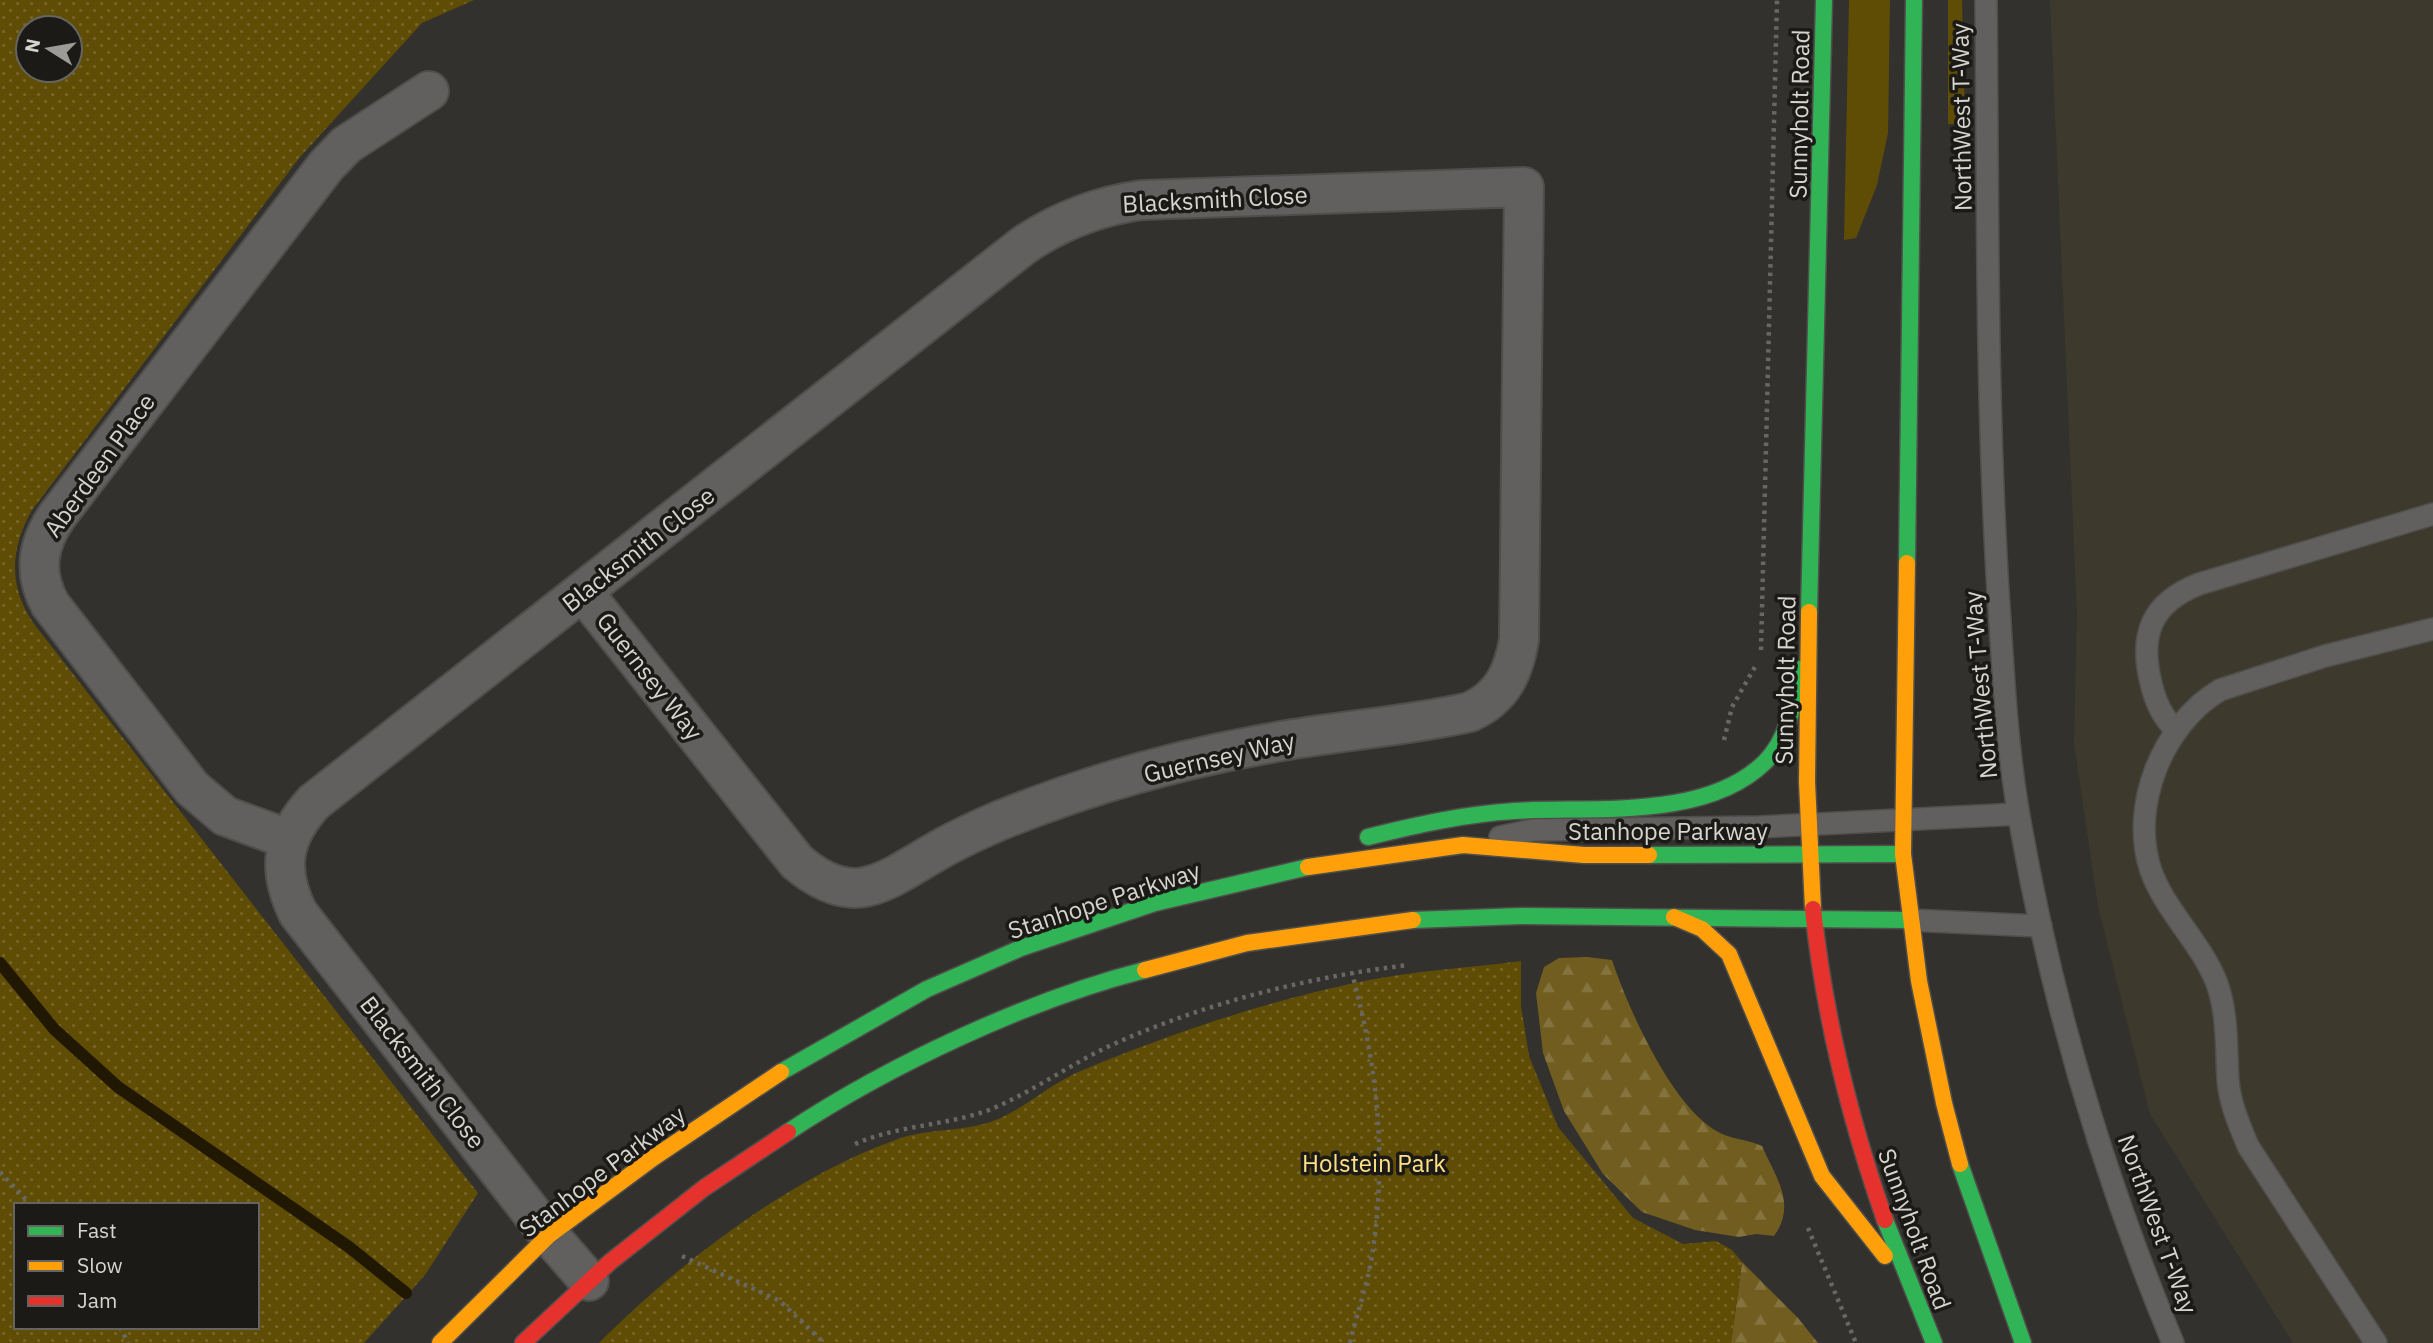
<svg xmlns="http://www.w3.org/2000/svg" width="2433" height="1343" viewBox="0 0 2433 1343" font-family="'IBM Plex Sans',sans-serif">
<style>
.built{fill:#3d392d}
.green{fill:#5f4d06}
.forest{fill:url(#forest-firs)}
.park{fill:url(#park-dots);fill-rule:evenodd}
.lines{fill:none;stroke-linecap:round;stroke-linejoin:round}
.stream{stroke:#211804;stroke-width:12}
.lane-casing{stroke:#4f4e4b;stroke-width:24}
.street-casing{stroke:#4f4e4b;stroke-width:42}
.fast-casing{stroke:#4f4e4b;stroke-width:19}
.slow-casing{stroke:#4f4e4b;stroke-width:19}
.jam-casing{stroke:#4f4e4b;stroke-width:19}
.path{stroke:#686763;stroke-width:4.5;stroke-dasharray:3.5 5;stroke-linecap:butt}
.lane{stroke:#61605e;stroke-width:21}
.street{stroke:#61605e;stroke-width:38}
.fast{stroke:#30b455;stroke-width:16}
.slow{stroke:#ff9f0a;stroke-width:16}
.jam{stroke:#e5322d;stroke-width:16}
.labels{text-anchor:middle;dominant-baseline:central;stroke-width:7;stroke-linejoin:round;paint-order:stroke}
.street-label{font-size:24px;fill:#d5d4cf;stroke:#1b1a17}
.park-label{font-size:24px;fill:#ffe185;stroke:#1b1a17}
</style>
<defs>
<pattern id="forest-firs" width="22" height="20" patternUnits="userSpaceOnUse" patternTransform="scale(1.75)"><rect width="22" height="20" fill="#705d1f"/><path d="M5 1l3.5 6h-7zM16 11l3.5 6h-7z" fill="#84733e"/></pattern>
<pattern id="park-dots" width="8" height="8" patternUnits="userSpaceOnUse" patternTransform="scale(1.75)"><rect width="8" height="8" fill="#5f4d06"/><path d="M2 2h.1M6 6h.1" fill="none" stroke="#756629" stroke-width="1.8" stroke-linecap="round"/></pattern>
</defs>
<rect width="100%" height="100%" fill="#33312d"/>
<!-- built -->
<polygon class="built" points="2050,0 2433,0 2433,1343 2293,1343 2150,1114 2098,906 2074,744 2077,613"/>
<!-- green -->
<g class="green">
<polygon points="1849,0 1890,0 1888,133 1877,185 1856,238 1844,240"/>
<polygon points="1948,0 1962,0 1965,124 1948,124"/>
</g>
<!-- forest -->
<g class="forest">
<path d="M1587 957 1612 960C1628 1008 1673 1110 1720 1133 1732 1139 1749 1140 1762 1146 1776 1178 1797 1204 1774 1236L1756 1234 1739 1237 1695 1230 1642 1212 1603 1174 1564 1111 1543 1053 1536 993 1544 967 1559 958Z"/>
<polygon points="1742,1262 1798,1318 1818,1343 1731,1343"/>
</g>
<!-- park -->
<g class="park">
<path d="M0 0H474L422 23 300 157 32 510C10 549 8 586 34 624L478 1193 425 1275 364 1343H0ZM70 28V70H28V28ZM16 1205H257V1327H16Z"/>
<path d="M1521 961V1006L1529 1056 1558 1127 1633 1218 1683 1244 1716 1241 1732 1250 1742 1262 1731 1343H599C679 1263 790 1177 898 1139 929 1128 966 1132 996 1120 1027 1107 1051 1083 1083 1070 1172 1033 1264 1002 1359 982 1412 971 1468 968 1521 961Z"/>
</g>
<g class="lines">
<!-- stream -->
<polyline class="stream" points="0,963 54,1029 118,1087 349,1247 406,1293"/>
<defs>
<g id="lane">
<path d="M1986 0C1988 197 1986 394 1998 591 2003 666 2006 742 2019 816 2050 996 2103 1175 2173 1343"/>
<path d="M2176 730C2163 718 2155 701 2151 683 2139 635 2151 603 2199 584L2433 514"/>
<polyline points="1500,837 1533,830 1759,827 2018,814"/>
<polyline points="1909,920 2041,926"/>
<path d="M2376 1343 2248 1146C2239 1124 2230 1104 2228 1080 2226 1047 2228 1012 2216 981 2200 942 2165 910 2151 871 2129 806 2163 724 2220 690L2325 656 2433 629"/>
</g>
<g id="street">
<path d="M583 592 797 862C855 911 884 881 939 850 958 839 980 829 1001 820 1085 786 1176 760 1265 744 1333 731 1403 727 1470 712 1502 697 1513 674 1519 640L1524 187 1142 200C1098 206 1061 220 1024 245L314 802C281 838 277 870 298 913L549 1235 589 1281"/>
<path d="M288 839 225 816 192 788 50 604C33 573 37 545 57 516L326 166 346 145 429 91"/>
</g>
<g id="fast">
<polyline points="1907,563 1914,0"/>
<polyline points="1809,612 1824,0"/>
<path d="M1368 837C1416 825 1465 814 1514 811 1591 806 1705 821 1765 762 1789 738 1794 701 1800 669"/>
<polyline points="1649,855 1903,854"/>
<polyline points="1413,920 1521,916 1909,920"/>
<polyline points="781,1072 927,989 1021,948 1155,903 1308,867"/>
<path d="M788 1132C889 1065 1028 1000 1145 970"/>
<polyline points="1960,1164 2023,1343"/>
<polyline points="1885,1220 1934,1343"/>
</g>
<g id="slow">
<polyline points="1907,563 1903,854 1919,981 1944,1103 1960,1164"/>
<polyline points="1809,612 1807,782 1813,909"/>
<polyline points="1308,867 1463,845 1584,855 1649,855"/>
<polyline points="1674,917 1702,929 1729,954 1822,1176 1885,1256"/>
<polyline points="1145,970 1247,943 1413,920"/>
<polyline points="440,1343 549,1235 653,1158 781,1072"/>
</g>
<g id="jam">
<path d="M1813 909C1824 1015 1850 1120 1885 1220"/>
<polyline points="523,1343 610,1262 704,1188 788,1132"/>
</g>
</defs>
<!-- lane casing -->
<use href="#lane" class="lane-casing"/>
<!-- street casing -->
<use href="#street" class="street-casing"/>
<!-- fast casing -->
<use href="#fast" class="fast-casing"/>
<!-- slow casing -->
<use href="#slow" class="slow-casing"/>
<!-- jam casing -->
<use href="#jam" class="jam-casing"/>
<!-- path -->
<g class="path">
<polyline points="1761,650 1777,0"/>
<polyline points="1724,740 1732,707 1756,665"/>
<path d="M855 1144C898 1125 945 1126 989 1110 1033 1092 1073 1062 1116 1043 1209 1002 1308 977 1409 965"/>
<polyline points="0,1172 31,1205"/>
<polyline points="1808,1228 1856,1343"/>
<polyline points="682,1256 780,1301 824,1343"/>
<polyline points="120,1327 128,1343"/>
<path d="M1350 1343C1357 1312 1369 1281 1373 1249 1387 1153 1377 1066 1352 973"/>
</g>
<!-- lane -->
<use href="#lane" class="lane"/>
<!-- street -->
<use href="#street" class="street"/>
<!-- fast -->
<use href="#fast" class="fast"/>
<!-- slow -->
<use href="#slow" class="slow"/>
<!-- jam -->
<use href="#jam" class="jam"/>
</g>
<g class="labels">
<!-- street labels -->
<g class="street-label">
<text transform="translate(1799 114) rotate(-89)">Sunnyholt Road</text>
<text transform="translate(1961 117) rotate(-91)">NorthWest T-Way</text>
<text transform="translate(1215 199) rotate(-3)">Blacksmith Close</text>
<text transform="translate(99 465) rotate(-54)">Aberdeen Place</text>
<text transform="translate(638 549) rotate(-38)">Blacksmith Close</text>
<text transform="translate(650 676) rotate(52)">Guernsey Way</text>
<text transform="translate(1785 680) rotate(-89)">Sunnyholt Road</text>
<text transform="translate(1980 685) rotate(-95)">NorthWest T-Way</text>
<text transform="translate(1219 757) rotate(-13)">Guernsey Way</text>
<text x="1668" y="831">Stanhope Parkway</text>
<text transform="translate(1104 900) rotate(-18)">Stanhope Parkway</text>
<text transform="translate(423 1072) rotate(52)">Blacksmith Close</text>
<text transform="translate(602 1171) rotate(-37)">Stanhope Parkway</text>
<text transform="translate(2158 1224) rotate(70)">NorthWest T-Way</text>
<text transform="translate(1915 1229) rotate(70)">Sunnyholt Road</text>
</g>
<!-- park labels -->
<g class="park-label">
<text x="1374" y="1163">Holstein Park</text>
</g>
</g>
<!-- legend -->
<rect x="14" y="1203" width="245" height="126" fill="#1b1a17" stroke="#656461" stroke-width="2"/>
<rect x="28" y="1226" width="35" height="10" fill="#30b455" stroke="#656461" stroke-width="2"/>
<text x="77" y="1238" font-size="21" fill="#d5d4cf">Fast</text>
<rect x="28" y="1261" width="35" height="10" fill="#ff9f0a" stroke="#656461" stroke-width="2"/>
<text x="77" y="1273" font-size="21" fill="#d5d4cf">Slow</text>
<rect x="28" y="1296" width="35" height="10" fill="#e5322d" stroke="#656461" stroke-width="2"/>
<text x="77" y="1308" font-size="21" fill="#d5d4cf">Jam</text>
<!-- north arrow -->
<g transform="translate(49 49) rotate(281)"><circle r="33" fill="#1b1a17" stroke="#656461" stroke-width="2"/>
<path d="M0-5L12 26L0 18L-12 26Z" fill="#9c9b96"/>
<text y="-10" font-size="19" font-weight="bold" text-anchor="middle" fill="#d5d4cf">N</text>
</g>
</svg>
